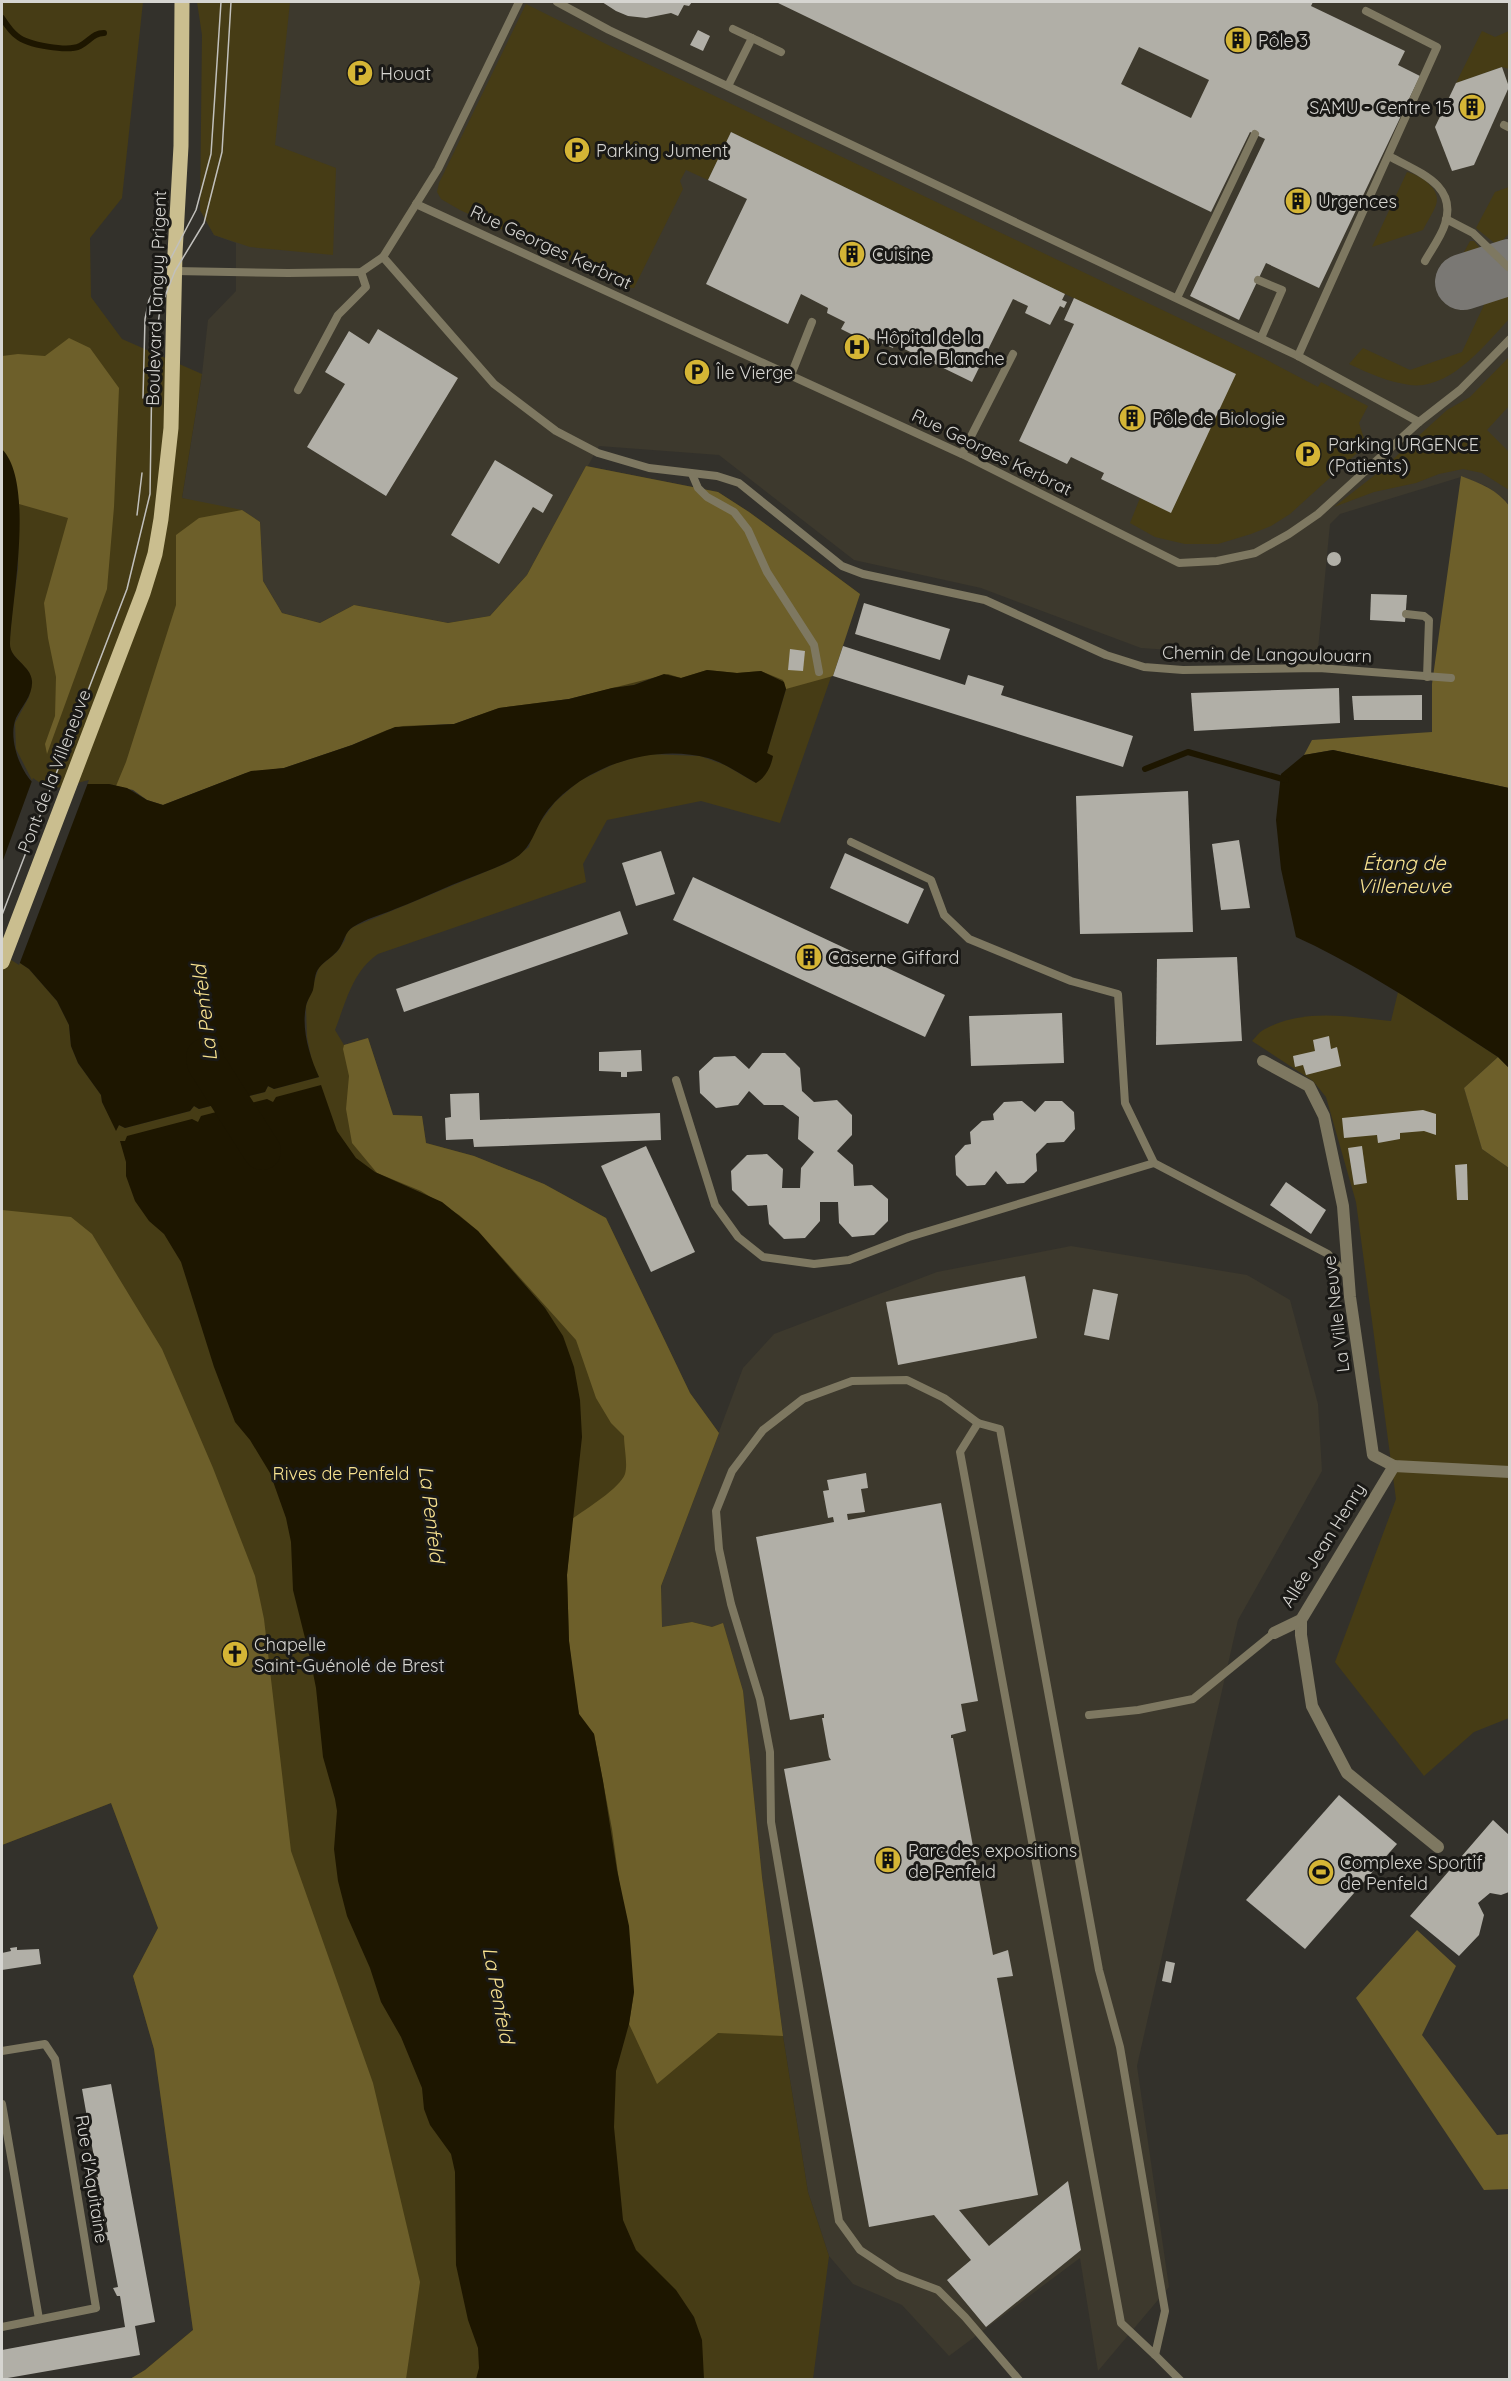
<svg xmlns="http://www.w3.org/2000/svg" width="1511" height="2381" viewBox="0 0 1511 2381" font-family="Quicksand,sans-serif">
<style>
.built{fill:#3d392d}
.green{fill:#463c15}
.forest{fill:#6d5f2a}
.water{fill:#1d1600}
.pier{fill:#33312b}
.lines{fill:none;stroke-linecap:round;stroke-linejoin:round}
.stream{stroke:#1d1600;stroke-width:6}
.river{stroke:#1d1600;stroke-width:38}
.taxiway{stroke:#7a7874;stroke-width:56}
.building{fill:#b1afa7;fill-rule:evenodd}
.service{stroke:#7e7861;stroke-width:8}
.minor{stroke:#7e7861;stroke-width:12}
.primary{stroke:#cabe8f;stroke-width:15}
.tram{stroke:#c1c0bc;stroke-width:1.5}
.labels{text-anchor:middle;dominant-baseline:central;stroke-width:6;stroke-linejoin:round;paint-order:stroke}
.poi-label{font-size:18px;fill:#d6d5d1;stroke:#1a1916;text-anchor:start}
.street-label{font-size:18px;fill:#d6d5d1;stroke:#1a1916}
.park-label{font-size:18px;fill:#f8e290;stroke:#1a1916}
.water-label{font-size:20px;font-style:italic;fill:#f7e18f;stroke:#1a1916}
</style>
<rect width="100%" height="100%" fill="#33312b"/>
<!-- built -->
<g class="built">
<polygon points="207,2 1509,2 1509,507 1504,499 1486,486 1461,477 1340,514 1330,524 1317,660 1141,648 981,588 854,560 719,455 599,446 527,575 490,616 448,623 354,605 320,623 282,613 263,581 260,522 182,498 202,374 208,320 236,291 236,243 214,235 200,210"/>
<polygon points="1071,1246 1247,1275 1290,1300 1318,1404 1322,1471 1238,1620 1137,2066 1169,2287 1098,2371 1080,2258 949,2356 902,2305 853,2284 829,2256 808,2192 783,2036 762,1877 712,1627 692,1622 662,1627 661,1586 743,1368 774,1334 937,1272"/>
</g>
<!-- green -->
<g class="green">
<path d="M2 2H143L122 198 90 238 91 297 122 339 202 374 182 498 242 510 260 522 263 581 282 613 320 623 354 605 448 623 490 616 527 575 586 466 718 492 749 512 860 594 780 823 701 801 607 820 583 864 586 882 378 954C352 972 346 1002 335 1030L344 1045 368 1038 393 1115 422 1116 426 1143 474 1156 544 1184 606 1218 690 1393 719 1433 661 1586 662 1627 692 1622 712 1627 723 1623 743 1691 762 1877 783 2036 808 2192 829 2256 813 2379H130L145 2370 193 2330 154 2049 133 1976 158 1928 111 1803 2 1845V951L29 969 57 1001 69 1025 71 1046 78 1063 101 1095 102 1102 116 1129 119 1125 125 1128 190 1111 194 1106 199 1109 265 1092 268 1086 274 1089 319 1077 312 1062 307 1037 306 1006 319 967 337 952 345 940 346 933 353 927 509 862 529 847 533 832 555 802 579 781 616 763 648 754 700 756 725 765 754 782 767 753 786 689 658 676 634 685 116 786 109 784 53 792 34 784 16 749 15 723 29 697 32 682 29 672 12 653 9 646 13 604 18 569 19 504 16 480 2 449Z"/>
<polygon points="197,2 290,2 275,145 336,168 333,255 250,247 214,235 200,210 202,35"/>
<polygon points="526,4 612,47 1265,359 1318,387 1321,382 1368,406 1359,423 1366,445 1290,514 1271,526 1251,534 1218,544 1185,544 1155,537 1130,523 1140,498 1235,374 1065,294 731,132 708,180 686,170 680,181 683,189 634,288 625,287 460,210 441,199 437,192 439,183"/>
<polygon points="1482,31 1495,37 1509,31 1509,69 1502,67 1456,83"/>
<path d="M1407 172C1420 175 1442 189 1436 205 1433 213 1427 222 1423 230L1372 247Z"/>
<polygon points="1509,187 1509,233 1498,246 1476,228 1495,192"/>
<polygon points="1470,241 1474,241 1487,256 1468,262 1468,258 1463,254"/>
<path d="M1509 289V319C1485 345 1450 390 1410 385 1388 382 1368 373 1349 364L1363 348 1410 370 1462 352 1484 305 1482 299Z"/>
<polygon points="1509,357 1509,406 1487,430 1509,452 1509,490 1482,473 1463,469 1439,474 1416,483 1374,492 1334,507 1380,471 1447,410 1470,397"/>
<path d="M1398 992 1498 1057 1464 1088 1482 1149 1509 1168V1718L1474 1732 1424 1776 1335 1662 1396 1499 1356 1202 1326 1097 1313 1081 1252 1041C1256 1037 1260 1031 1265 1029 1303 1008 1351 1017 1391 1021Z"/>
</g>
<!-- forest -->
<g class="forest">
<polygon points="69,338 90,348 119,388 114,507 107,589 47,754 45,744 55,716 56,677 48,638 44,603 68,518 19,504 13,470 2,449 2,356 18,354 45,356"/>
<polygon points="586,466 718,492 749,512 860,594 833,676 786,689 783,680 761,671 737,673 707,670 681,678 668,674 569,699 499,708 454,724 403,726 387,730 352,745 284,768 246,773 163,805 147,800 133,790 116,786 126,762 176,605 176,535 199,518 242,510 260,522 263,581 282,613 320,623 354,605 448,623 490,616 527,575"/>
<path d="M1461 476C1480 483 1498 490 1510 507L1509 788 1333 750 1304 755 1312 740 1432 732V684Z"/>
<path d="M368 1038 393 1115 422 1116 426 1143 474 1156 544 1184 606 1218 690 1393 719 1433 661 1586 662 1627 692 1622 712 1627 723 1623 743 1691 762 1877 783 2036 718 2033 657 2084 629 2024 634 1992 612 1829 594 1734 579 1714 574 1690 569 1641 567 1575 572 1519C586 1509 620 1488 625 1474 628 1464 624 1447 624 1436L611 1423 596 1398 576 1340 478 1231 459 1215 421 1191 377 1173 352 1143 346 1109 349 1076 343 1049 344 1045Z"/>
<polygon points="1498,1057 1509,1068 1509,1168 1482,1149 1464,1088"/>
<polygon points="2,1210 71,1217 92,1234 162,1349 213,1468 255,1576 264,1619 291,1851 373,2083 420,2282 406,2379 130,2379 145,2370 193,2330 154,2049 133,1976 158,1928 111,1803 2,1845"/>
<polygon points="1417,1930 1456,1966 1422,2035 1497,2135 1509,2134 1509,2189 1484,2190 1356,1998"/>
</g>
<!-- water -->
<g class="water">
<path d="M2 449C35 483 12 598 10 643 9 659 31 665 32 681 33 695 22 706 16 718 8 737 19 769 33 783 37 787 44 789 49 792L86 784H109L127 788 147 800 163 805 251 771 284 768 352 745 395 727 454 724 499 708 569 699 612 688 634 685 664 674 681 678 707 670 737 673 761 671 784 682 786 689 767 753 773 756C771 767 766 777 756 783 740 774 725 763 708 758 653 743 583 766 548 810 534 828 533 849 512 860 491 871 467 878 445 888 428 895 411 903 395 909 381 915 365 919 353 927 345 932 344 942 339 949 333 957 324 961 319 968 314 974 315 982 313 990 311 995 307 1001 306 1006 301 1029 310 1057 319 1077L274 1089 268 1086 265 1092 199 1109 194 1106 190 1111 125 1128 119 1125 116 1131 102 1102 101 1095 78 1063 71 1046 69 1025 57 1001 29 969 2 951Z"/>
<path d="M1333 750 1509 788V1068L1498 1057C1432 1014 1368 970 1296 937L1281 869 1276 820 1281 774 1304 755Z"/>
<polygon points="321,1085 337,1131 356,1158 375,1172 442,1202 478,1231 545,1308 563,1336 574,1367 580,1400 582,1437 567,1575 569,1641 579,1714 594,1734 603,1781 617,1870 629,1926 634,1992 629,2024 616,2071 614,2127 623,2220 636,2250 676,2290 694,2317 702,2340 704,2379 476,2379 479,2368 478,2348 468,2320 456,2265 455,2172 451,2154 430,2125 424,2109 422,2088 401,2037 381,2002 370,1968 347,1916 338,1881 334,1849 337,1811 335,1799 323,1757 316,1688 310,1658 293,1590 291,1542 286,1518 270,1473 250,1440 235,1422 214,1367 181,1262 164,1234 149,1221 135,1201 126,1176 126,1162 120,1141 125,1141 127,1136 192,1119 198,1122 201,1116 267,1099 273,1102 276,1097"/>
</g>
<!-- pier -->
<polygon class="pier" points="33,778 46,787 53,789 89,780 19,965 2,954 2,863"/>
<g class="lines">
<!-- stream -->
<g class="stream">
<path d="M2 18C6 24 11 32 17 36 27 45 68 52 80 46 90 41 93 33 104 33"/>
<polyline points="1145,769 1188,752 1286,780"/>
</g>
<!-- river -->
<polyline class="river" points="205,1057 206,1063 262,1151"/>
<!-- taxiway -->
<polyline class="taxiway" points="1463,282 1510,267"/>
</g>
<!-- building -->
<g class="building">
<polygon points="602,2 692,2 689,6 684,5 678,16 671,13 646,18 628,16 616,11"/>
<path d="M776 2H1313L1311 6 1405 51 1398 65 1420 76 1319 288 1266 263 1239 320 1190 296 1265 139 1250 132 1211 212ZM1139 47 1209 80 1191 118 1121 84Z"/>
<polygon points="698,30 710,36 703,51 690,45"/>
<polygon points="1502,67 1509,87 1474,165 1452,171 1435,127 1456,83"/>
<polygon points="731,132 1065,294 1062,300 1067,302 1064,308 1060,306 1050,325 1025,313 1028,306 1013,299 972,382 894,344 893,348 869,338 867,342 841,329 845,322 827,313 828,308 801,294 788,324 706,284 747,199 708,180"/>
<polygon points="1074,298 1236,374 1171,513 1101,479 1104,473 1071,457 1067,464 1019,441 1074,324 1064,320"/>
<polygon points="378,329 458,378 386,496 307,447 345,384 325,372 349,331 369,344"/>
<polygon points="495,460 553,495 543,513 533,507 499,564 451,535"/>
<circle cx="1334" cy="559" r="7"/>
<polygon points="1371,594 1407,595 1405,622 1370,620"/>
<polygon points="864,603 950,629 940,660 855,634"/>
<polygon points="843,646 965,685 968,675 1004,686 1001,695 1133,736 1123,767 833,676"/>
<polygon points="790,649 805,651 803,671 788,670"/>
<polygon points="1339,688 1340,723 1194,731 1191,693"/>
<polygon points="1422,695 1422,720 1354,720 1352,696"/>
<polygon points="1188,791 1193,932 1080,934 1076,796"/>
<polygon points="1239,840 1250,908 1221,910 1212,844"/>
<polygon points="661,851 675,894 636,906 622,863"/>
<polygon points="845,853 924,889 908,924 830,888"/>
<polygon points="693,877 945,995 925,1037 673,920"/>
<polygon points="620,911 628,934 404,1012 396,989"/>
<polygon points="1237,957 1242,1041 1156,1045 1157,959"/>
<polygon points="1062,1013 1064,1063 971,1066 969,1016"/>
<polygon points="1329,1036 1331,1049 1337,1047 1341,1066 1306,1075 1303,1065 1295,1067 1293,1056 1315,1051 1313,1040"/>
<polygon points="641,1050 642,1071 627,1072 627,1077 621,1077 621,1072 599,1071 599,1052"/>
<polygon points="762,1053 785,1053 800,1068 802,1091 814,1102 837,1100 852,1115 852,1135 837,1151 853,1165 854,1186 872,1185 888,1199 888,1221 874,1235 852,1237 839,1223 838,1202 820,1202 820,1221 805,1238 784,1239 769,1224 767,1205 748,1206 732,1190 731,1171 747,1155 767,1154 783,1169 782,1188 800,1188 801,1168 814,1152 798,1139 799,1117 783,1105 764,1105 749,1091 738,1105 716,1108 700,1093 699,1071 714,1057 735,1056 749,1069"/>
<polygon points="479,1093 480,1120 660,1113 661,1140 474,1147 473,1139 446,1140 445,1118 451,1117 450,1094"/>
<polygon points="1022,1101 1035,1112 1045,1101 1062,1101 1074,1112 1075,1129 1064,1142 1047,1143 1036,1154 1037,1171 1024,1183 1007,1184 996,1171 985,1185 967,1186 956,1175 955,1156 965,1145 971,1144 970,1132 982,1121 994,1120 993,1114 1004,1102"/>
<polygon points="1423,1110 1436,1114 1436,1135 1424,1131 1400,1133 1400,1139 1378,1143 1377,1135 1344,1138 1342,1118"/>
<polygon points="646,1146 695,1252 651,1272 601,1166"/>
<polygon points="1362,1146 1367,1183 1354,1185 1348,1148"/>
<polygon points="1467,1164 1468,1200 1457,1200 1455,1165"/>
<polygon points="1286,1182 1326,1210 1311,1234 1270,1205"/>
<polygon points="1025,1276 1037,1338 898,1365 886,1302"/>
<polygon points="1093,1289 1118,1294 1109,1340 1084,1335"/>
<polygon points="866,1473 868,1488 861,1489 865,1512 847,1514 848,1520 941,1503 978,1701 961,1704 966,1731 951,1735 951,1738 953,1738 993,1955 1008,1950 1013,1976 997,1978 1038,2195 959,2210 989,2246 1068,2181 1081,2250 986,2327 947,2280 971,2260 934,2215 869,2227 784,1769 831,1760 829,1757 822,1718 824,1718 824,1714 790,1720 756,1537 834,1522 833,1517 828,1518 823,1491 829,1490 827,1480"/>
<polygon points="1339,1795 1397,1844 1305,1949 1246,1900"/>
<polygon points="1493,1820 1509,1835 1509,1892 1501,1895 1490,1893 1478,1903 1484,1915 1479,1935 1459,1956 1410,1916"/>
<polygon points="17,1947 17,1950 39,1949 41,1964 2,1970 2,1953 11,1951 10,1948"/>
<polygon points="1166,1961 1175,1963 1171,1983 1162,1981"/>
<polygon points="111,2084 155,2322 135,2326 140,2355 2,2379 2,2350 125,2327 120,2296 117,2296 113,2288 118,2287 109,2240 105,2241 103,2233 108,2232 99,2185 95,2186 94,2178 98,2177 89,2131 84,2132 84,2123 88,2123 82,2089"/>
</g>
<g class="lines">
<!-- service -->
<g class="service">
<polyline points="557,2 609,30 1298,356 1419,422"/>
<polyline points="752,38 781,52"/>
<polyline points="728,86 752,38 733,29"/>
<polyline points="1504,125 1510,128"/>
<path d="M1389 156C1417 172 1458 184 1445 224 1441 237 1431 250 1425 261"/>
<polyline points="416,204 962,454 1179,563 1217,561 1255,553 1289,534 1318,514 1419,422 1460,390 1510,339"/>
<polyline points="1446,219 1473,233 1508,267"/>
<polyline points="383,257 494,384 556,431 598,453 649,468 717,476 739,483 842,566 863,574 985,600 1106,655 1144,667 1183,670 1319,668 1451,678"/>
<polyline points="175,271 288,273 361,272 383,257 438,169 519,2"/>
<polyline points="1258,280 1282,290 1261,338"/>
<polyline points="1177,298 1255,134"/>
<polyline points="1298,356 1437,47 1366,11"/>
<polyline points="791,375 812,322"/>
<polyline points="298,390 338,315 366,287 361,272"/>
<polyline points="962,454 1013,354"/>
<polyline points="692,474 698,488 707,497 734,512 748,530 767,572 814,645 819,672"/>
<polyline points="1406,614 1424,616 1429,620 1427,677"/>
<polyline points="851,842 931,880 944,915 969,939 1071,981 1118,994 1125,1103 1154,1163 1328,1254 1348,1277"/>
<polyline points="676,1080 715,1205 738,1237 763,1257 814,1264 849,1260 909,1237 1154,1163"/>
<polygon points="978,1423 1000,1429 1099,1970 1120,2047 1165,2311 1155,2355 1121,2323 960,1452"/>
<polyline points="978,1423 944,1398 907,1380 852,1381 803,1399 763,1430 732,1471 716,1511 719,1549 731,1604 760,1699 770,1752 771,1822 839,2221 860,2250 898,2275 938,2290 965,2317 1019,2380"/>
<polyline points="1089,1715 1138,1710 1193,1699 1274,1633"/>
<polyline points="2,2051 45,2044 55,2059 96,2308 2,2327"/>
<polyline points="2,2104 39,2319"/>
<polyline points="1155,2355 1180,2380"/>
</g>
<!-- minor -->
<g class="minor">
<polyline points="1263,1061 1309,1086 1324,1116 1343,1206 1350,1297 1373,1455 1394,1466 1510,1472"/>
<polyline points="1301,1620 1301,1635 1312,1706 1347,1773 1438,1847"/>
<polyline points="1274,1633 1301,1620 1394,1466"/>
</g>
<!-- primary -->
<polyline class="primary" points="2,962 143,593 155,554 161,519 171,428 175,253 181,146 182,2"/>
<!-- tram -->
<g class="tram">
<polyline points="143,398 145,319 149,300 196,210 211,154 221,2"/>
<polyline points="137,515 142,473"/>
<polyline points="2,915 127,589 150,494 152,370 160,309 175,271 204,223 222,152 231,2"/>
</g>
</g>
<!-- icons -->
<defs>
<symbol id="building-disc" viewBox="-11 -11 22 22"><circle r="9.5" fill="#d5b535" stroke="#1a1916"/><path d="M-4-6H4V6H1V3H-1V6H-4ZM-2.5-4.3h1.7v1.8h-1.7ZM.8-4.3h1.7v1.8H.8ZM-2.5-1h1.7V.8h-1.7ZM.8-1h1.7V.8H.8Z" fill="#111"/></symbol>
<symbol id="parking-disc" viewBox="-11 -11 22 22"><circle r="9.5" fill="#d5b535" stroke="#1a1916"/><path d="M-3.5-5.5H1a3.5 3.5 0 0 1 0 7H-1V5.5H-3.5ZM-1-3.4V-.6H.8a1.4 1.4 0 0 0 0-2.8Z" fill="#111"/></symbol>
<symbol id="hospital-disc" viewBox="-11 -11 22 22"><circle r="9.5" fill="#d5b535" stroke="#1a1916"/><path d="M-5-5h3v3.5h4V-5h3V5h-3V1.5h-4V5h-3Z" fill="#111"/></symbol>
<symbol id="church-disc" viewBox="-11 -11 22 22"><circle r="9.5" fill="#d5b535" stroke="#1a1916"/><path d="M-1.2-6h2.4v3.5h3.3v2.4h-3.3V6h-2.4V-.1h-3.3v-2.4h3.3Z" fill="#111"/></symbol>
<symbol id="stadium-disc" viewBox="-11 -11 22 22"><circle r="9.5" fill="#d5b535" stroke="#1a1916"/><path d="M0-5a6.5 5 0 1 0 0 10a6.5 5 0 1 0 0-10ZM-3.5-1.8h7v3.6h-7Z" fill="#111"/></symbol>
</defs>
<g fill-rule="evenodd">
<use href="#building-disc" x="1223" y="25" width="30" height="30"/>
<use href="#parking-disc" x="345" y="58" width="30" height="30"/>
<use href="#building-disc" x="1457" y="92" width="30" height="30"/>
<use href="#parking-disc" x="562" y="135" width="30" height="30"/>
<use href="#building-disc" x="1283" y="186" width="30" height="30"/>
<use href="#building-disc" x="837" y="239" width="30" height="30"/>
<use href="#hospital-disc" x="842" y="332" width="30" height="30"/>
<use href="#parking-disc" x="682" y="357" width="30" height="30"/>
<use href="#building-disc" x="1117" y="403" width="30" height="30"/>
<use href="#parking-disc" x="1293" y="439" width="30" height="30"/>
<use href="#building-disc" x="794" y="942" width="30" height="30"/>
<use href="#church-disc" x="220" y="1639" width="30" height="30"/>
<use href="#building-disc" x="873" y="1845" width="30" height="30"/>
<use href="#stadium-disc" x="1306" y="1857" width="30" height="30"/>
</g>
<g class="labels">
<!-- poi labels -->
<g class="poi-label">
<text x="1258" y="40">Pôle 3</text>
<text x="380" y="73">Houat</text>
<text x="1452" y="107" text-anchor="end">SAMU - Centre 15</text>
<text x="596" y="150">Parking Jument</text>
<text x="1318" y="201">Urgences</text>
<text x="872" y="254">Cuisine</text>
<text x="876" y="337">Hôpital de la<tspan x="876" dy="21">Cavale Blanche</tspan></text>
<text x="716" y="372">Île Vierge</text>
<text x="1152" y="418">Pôle de Biologie</text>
<text x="1328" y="444">Parking URGENCE<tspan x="1328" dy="21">(Patients)</tspan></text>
<text x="828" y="957">Caserne Giffard</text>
<text x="254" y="1644">Chapelle<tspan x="254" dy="21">Saint-Guénolé de Brest</tspan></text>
<text x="908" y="1850">Parc des expositions<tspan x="908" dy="21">de Penfeld</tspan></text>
<text x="1340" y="1862">Complexe Sportif<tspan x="1340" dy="21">de Penfeld</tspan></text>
</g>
<!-- street labels -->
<g class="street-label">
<text transform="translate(551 247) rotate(25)">Rue Georges Kerbrat</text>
<text transform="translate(156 298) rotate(-88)">Boulevard Tanguy Prigent</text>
<text transform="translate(992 452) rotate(26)">Rue Georges Kerbrat</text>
<text transform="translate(1267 654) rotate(1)">Chemin de Langoulouarn</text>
<text transform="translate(54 771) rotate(-69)">Pont de la Villeneuve</text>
<text transform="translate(1336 1314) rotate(-97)">La Ville Neuve</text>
<text transform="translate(1323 1545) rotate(-58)">Allée Jean Henry</text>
<text transform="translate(92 2179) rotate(81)">Rue d'Aquitaine</text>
</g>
<!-- park labels -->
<g class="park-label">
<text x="341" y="1473">Rives de Penfeld</text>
</g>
<!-- water labels -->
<g class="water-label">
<text x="1404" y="862">Étang de<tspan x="1404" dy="23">Villeneuve</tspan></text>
<text transform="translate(204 1013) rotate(-97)">La Penfeld</text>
<text transform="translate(432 1514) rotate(83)">La Penfeld</text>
<text transform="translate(499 1995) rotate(79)">La Penfeld</text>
</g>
</g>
<!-- border -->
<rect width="1511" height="2381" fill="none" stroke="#d6d5d1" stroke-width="6"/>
</svg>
